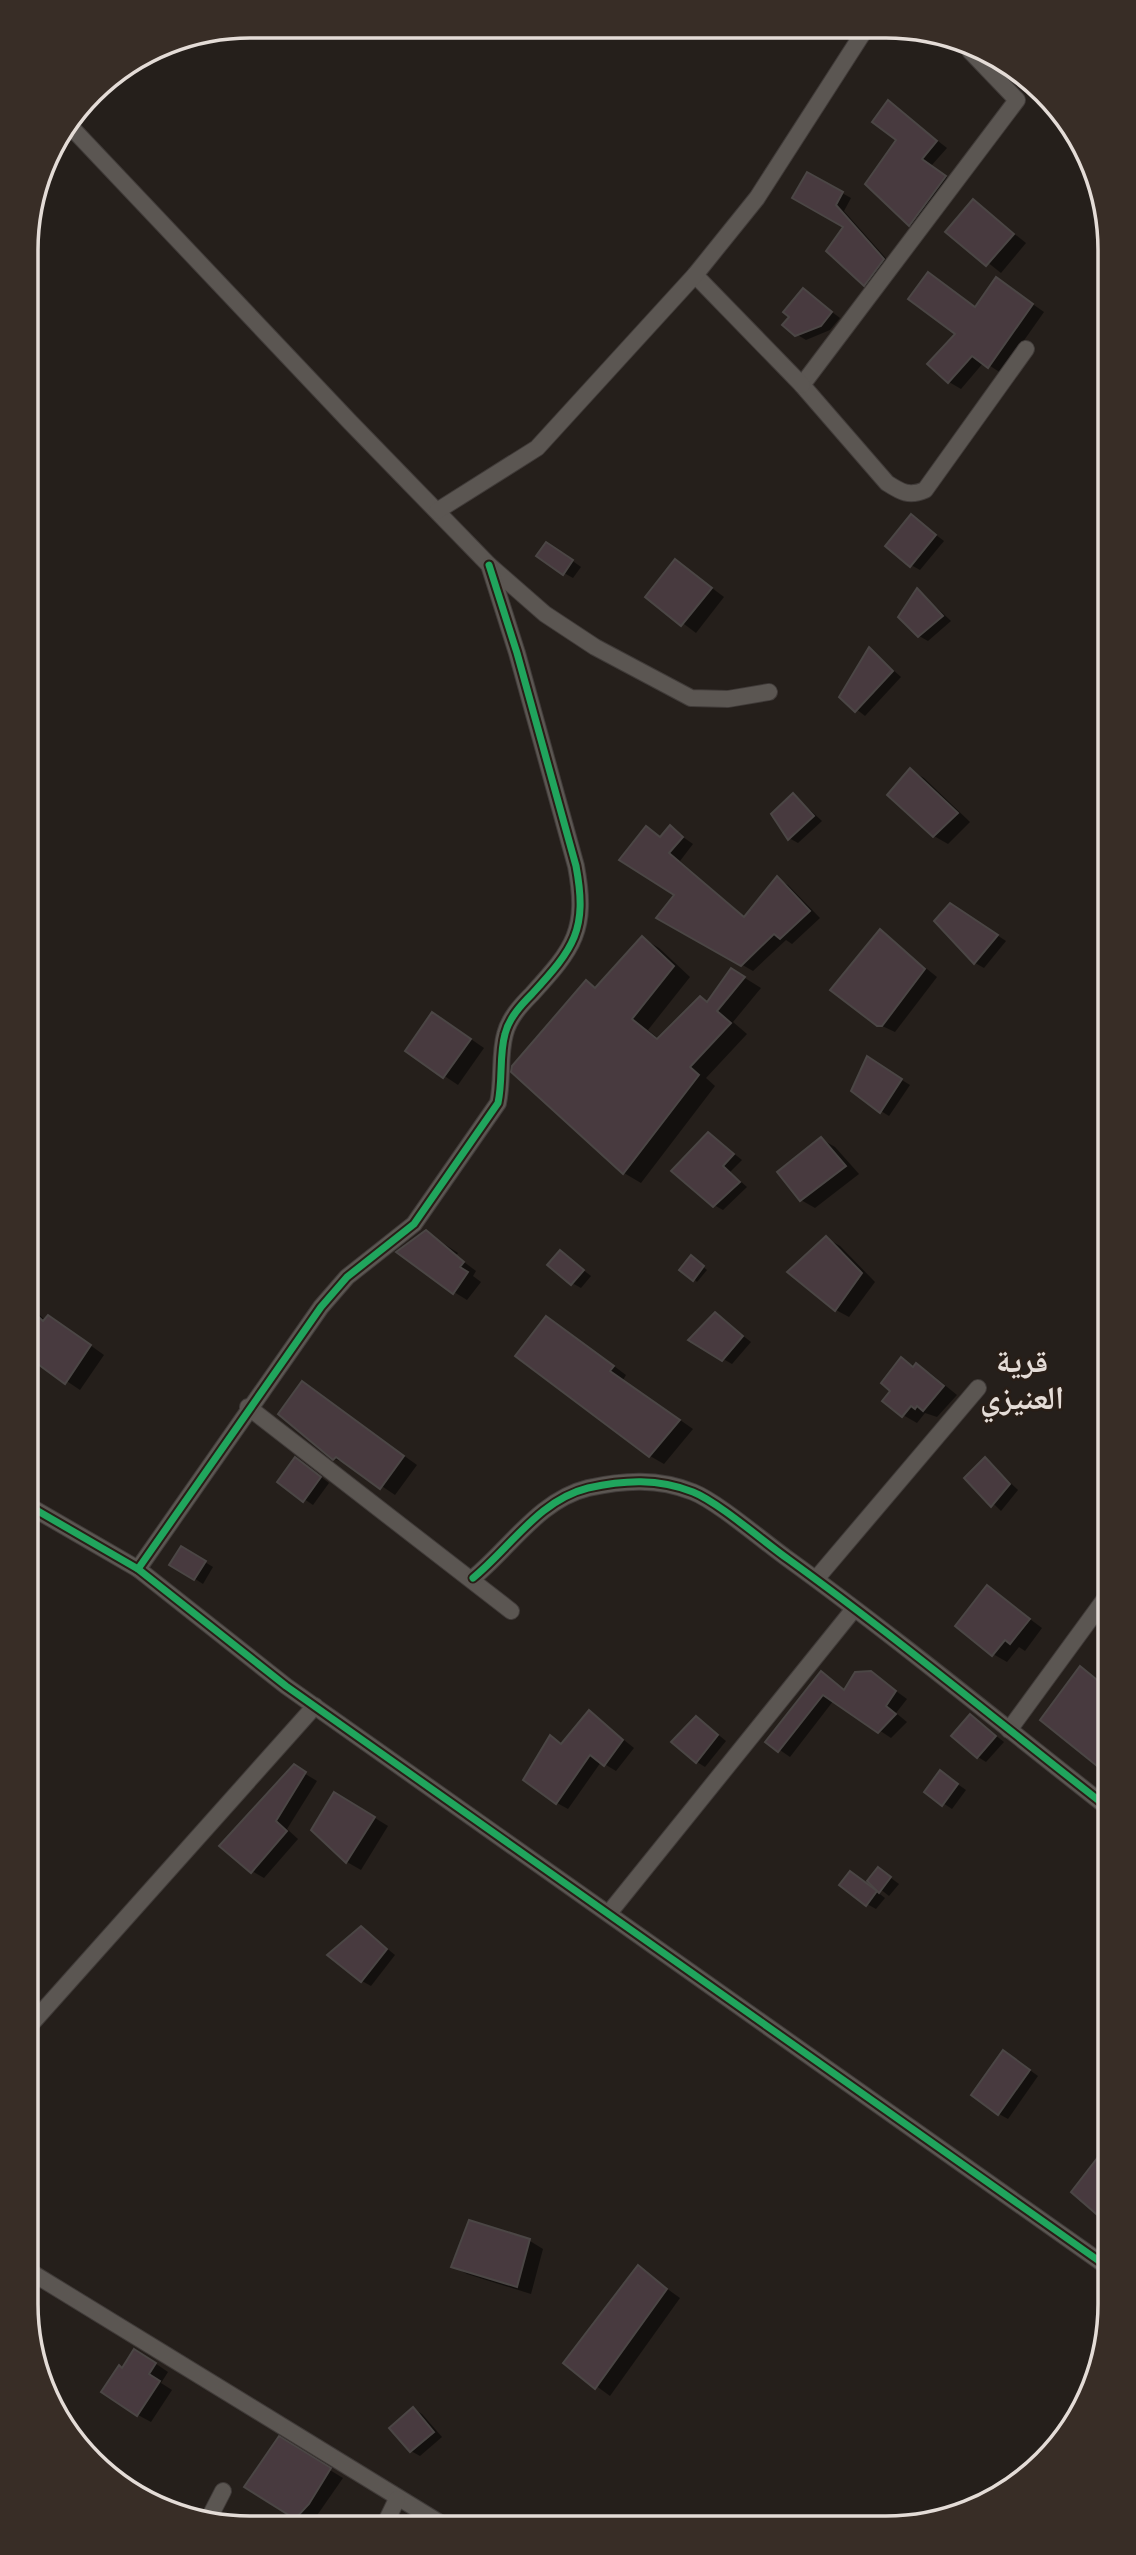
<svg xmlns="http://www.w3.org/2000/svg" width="1136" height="2555" viewBox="0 0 1136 2555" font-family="Georgia,'Noto Naskh Arabic',serif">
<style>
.shadow{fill:#0007}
.building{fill:#483a3f;stroke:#4b4645;stroke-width:2}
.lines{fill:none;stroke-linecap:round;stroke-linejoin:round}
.street-casing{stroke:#403b39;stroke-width:18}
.street{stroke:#5b5652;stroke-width:16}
.cycleway-casing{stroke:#291e17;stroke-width:11}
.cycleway{stroke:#20a55d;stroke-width:7}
.labels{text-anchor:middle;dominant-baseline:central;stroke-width:5;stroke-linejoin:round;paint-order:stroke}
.district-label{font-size:32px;font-weight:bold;fill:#e4dcd7;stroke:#291e17}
.rim{fill:none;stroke:#e4dcd7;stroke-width:3.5}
</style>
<rect width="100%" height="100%" fill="#251f1b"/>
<!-- shadow -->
<g class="shadow">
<polygon points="888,102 947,148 931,166 955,183 920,231 910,225 898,139"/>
<polygon points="808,174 851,198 844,211 892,265 873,290 865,285 846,226"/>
<polygon points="973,201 1026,243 1001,273 948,231"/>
<polygon points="928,274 977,308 1008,287 1044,312 1001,373 984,362 961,389 949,382 957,333"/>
<polygon points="803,290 840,318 830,330 806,340 796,334 791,317"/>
<polygon points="911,516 944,541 920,570 911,565"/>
<polygon points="556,549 581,567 573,578 564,573"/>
<polygon points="676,561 724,597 696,633 648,597"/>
<polygon points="918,590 951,621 928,641 919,636"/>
<polygon points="870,649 901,677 865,716 841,697"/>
<polygon points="910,770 924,778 970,822 948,844 934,836"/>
<polygon points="794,795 822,821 798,843 789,838"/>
<polygon points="670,828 693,844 680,861 746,918 777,879 788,885 820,918 792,944 786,940 753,971 662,919 676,895 662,838"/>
<polygon points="959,910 1006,941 984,968 975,963 936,921"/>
<polygon points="881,932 937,977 895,1032 878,1024"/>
<polygon points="642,938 659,948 690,977 648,1030 659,1039 708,1003 732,970 761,988 733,1022 747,1034 706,1078 715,1086 641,1183 624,1173 586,982 597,988"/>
<polygon points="446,1022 484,1048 458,1085 407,1051"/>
<polygon points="876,1064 910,1085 889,1116 881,1111"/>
<polygon points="821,1139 835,1147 859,1174 815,1208 801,1200"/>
<polygon points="717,1140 742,1160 730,1172 747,1187 723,1210 714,1205"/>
<polygon points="426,1232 458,1253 456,1256 476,1271 473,1276 481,1282 467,1300 454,1292"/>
<polygon points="826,1238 840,1246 875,1282 849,1317 836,1310"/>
<polygon points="560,1252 591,1276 581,1288 572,1283"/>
<polygon points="695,1260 707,1270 697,1282 694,1279"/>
<polygon points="30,1306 46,1321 62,1325 104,1355 80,1390 31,1357"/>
<polygon points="715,1314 751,1342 732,1364 690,1340"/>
<polygon points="560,1326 626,1375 623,1380 693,1429 664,1464 650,1456"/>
<polygon points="902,1360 930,1373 957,1395 937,1417 925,1413 917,1423 903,1415 893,1391"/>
<polygon points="302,1383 417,1465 395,1495 349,1464 334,1459"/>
<polygon points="985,1459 1018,1490 1001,1511 967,1478"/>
<polygon points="304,1464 329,1483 313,1505 279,1482"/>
<polygon points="182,1548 213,1567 203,1584 172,1564"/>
<polygon points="988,1588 1042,1628 1025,1651 1019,1647 1007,1662 993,1654"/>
<polygon points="1081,1668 1107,1685 1107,1771 1043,1720"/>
<polygon points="821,1673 845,1690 871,1673 907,1699 896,1713 907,1722 891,1738 834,1700 790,1757 767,1741"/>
<polygon points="589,1712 634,1748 616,1771 601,1762 568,1809 557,1803 551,1737 563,1744"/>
<polygon points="971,1716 1004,1742 986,1762 978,1757"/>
<polygon points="705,1724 726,1741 705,1767 697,1762"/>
<polygon points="294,1767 317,1781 287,1829 298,1839 264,1878 252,1871"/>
<polygon points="949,1778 966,1790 952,1809 926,1792"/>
<polygon points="349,1802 388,1826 361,1870 347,1862 313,1830"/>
<polygon points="887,1875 899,1884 889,1896 870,1881"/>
<polygon points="859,1878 885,1898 876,1909 867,1904"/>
<polygon points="362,1928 395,1955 371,1986 362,1981"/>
<polygon points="1013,2058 1038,2076 1008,2119 999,2114"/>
<polygon points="470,2222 530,2241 543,2249 531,2294 467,2274 453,2266"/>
<polygon points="638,2268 680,2298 610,2396 565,2363"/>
<polygon points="149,2359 168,2372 161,2383 172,2390 151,2422 138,2415 123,2370"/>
<polygon points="413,2409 422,2414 442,2437 420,2456 411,2451 391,2428"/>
<polygon points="279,2439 343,2478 311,2524 296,2518"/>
</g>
<!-- building -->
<g class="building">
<polygon points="888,100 937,141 922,159 946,176 909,226 865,184 896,140 872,122"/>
<polygon points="807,172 843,192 836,205 884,259 864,286 826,251 843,227 792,198"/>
<polygon points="973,199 1014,234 986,266 945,232"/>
<polygon points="928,272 975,307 996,277 1033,304 988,368 972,356 948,383 927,364 955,334 908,299"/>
<polygon points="803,288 832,312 821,326 795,336 782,325 789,317 783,312"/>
<polygon points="911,514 936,535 910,567 885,546"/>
<polygon points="546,542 573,560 563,575 536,556"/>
<polygon points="675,559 712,588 681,626 645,597"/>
<polygon points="917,588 943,616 918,637 898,617"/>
<polygon points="869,647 893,671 855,712 839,697"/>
<polygon points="910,768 958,813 933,837 887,795"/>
<polygon points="793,793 814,816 788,840 771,814"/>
<polygon points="670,825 683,837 669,853 744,917 777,876 810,911 780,939 774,934 741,966 656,918 674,895 619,860 646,826 660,837"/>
<polygon points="950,903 998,935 974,964 934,921"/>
<polygon points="880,929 925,969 882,1026 877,1026 830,990"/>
<polygon points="642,936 674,966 632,1019 657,1039 700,996 707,1002 731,968 745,977 717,1011 731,1023 690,1067 699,1075 623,1174 511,1072 512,1066 586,980 595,988"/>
<polygon points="432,1012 471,1039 443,1078 405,1051"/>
<polygon points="867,1056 902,1079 880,1113 851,1091"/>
<polygon points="708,1132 734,1154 723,1166 740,1182 713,1207 671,1171"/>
<polygon points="821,1137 846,1166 800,1201 777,1172"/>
<polygon points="426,1230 464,1262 460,1267 468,1272 453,1294 396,1252"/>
<polygon points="826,1236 862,1273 835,1311 787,1272"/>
<polygon points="560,1250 584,1270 571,1285 547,1265"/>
<polygon points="691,1255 704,1266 693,1281 679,1270"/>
<polygon points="30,1309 43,1321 48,1315 91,1345 65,1384 31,1359"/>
<polygon points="715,1312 743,1336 722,1361 688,1340"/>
<polygon points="546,1316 614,1366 610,1371 680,1420 649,1457 515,1356"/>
<polygon points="901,1357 913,1367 916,1363 944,1386 923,1411 917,1406 915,1409 911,1406 902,1417 882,1401 890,1391 881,1383"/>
<polygon points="302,1381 404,1456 380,1489 336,1457 333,1460 278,1414"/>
<polygon points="295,1457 321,1477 303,1502 277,1482"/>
<polygon points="985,1457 1010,1484 991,1507 964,1478"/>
<polygon points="181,1546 206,1561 194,1580 169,1565"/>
<polygon points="987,1585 1030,1619 1010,1644 1005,1640 992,1656 955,1626"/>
<polygon points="1080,1666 1107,1688 1107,1774 1040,1720"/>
<polygon points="821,1671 844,1690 855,1672 871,1671 896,1691 886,1706 896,1714 878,1733 823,1695 778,1752 765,1742"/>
<polygon points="589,1710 623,1740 604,1766 590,1755 556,1804 523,1780 550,1735 561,1744"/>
<polygon points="970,1714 996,1736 977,1758 951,1736"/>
<polygon points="696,1716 718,1735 696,1763 671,1742"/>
<polygon points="294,1764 306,1772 276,1821 287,1831 251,1873 219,1846"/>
<polygon points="940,1770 958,1784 942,1806 924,1792"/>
<polygon points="334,1792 375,1817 346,1863 311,1830"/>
<polygon points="878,1867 891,1877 879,1893 867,1881"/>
<polygon points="850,1871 877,1891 866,1906 839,1885"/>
<polygon points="361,1926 387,1949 361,1982 327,1955"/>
<polygon points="1003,2050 1030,2070 998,2115 971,2095"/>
<polygon points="1109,2143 1109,2225 1071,2192"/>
<polygon points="469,2220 530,2239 517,2287 451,2267"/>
<polygon points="638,2265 667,2289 595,2389 563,2363"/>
<polygon points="134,2349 156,2363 149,2374 160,2381 137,2416 101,2392 119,2365 122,2368"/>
<polygon points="413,2407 434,2432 410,2452 389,2428"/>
<polygon points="279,2436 331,2468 309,2504 295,2519 244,2487"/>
</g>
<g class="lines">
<defs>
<g id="street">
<path d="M970 51 1017 100 802 385 887 483C901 492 909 497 925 490L1026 349"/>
<polyline points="69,125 350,422 489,565 545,614 595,647 691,698 728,699 769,692"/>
<polyline points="695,275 802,385"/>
<polyline points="437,511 537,448 695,275 757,198 865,30"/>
<polyline points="248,1407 511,1611"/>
<polyline points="31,1507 138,1569 286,1686 1109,2268"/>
<path d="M138 1569 321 1307 347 1277 414 1224 498 1103C503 1080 499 1055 505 1034 509 1018 521 1005 532 994 574 948 588 930 576 866L517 653 489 565"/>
<path d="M473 1578C510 1548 539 1500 588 1488 624 1480 658 1478 693 1492 718 1502 764 1542 788 1559 897 1638 1001 1724 1107 1807"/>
<polyline points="816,1579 978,1388"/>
<polyline points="1009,1730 1107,1596"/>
<polyline points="609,1913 854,1609"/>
<polyline points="33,2022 315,1706"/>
<polyline points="34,2274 440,2523"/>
<polyline points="206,2524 223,2491"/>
<polyline points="385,2524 397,2499"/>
</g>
</defs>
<!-- street casing -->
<use href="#street" class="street-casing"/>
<!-- street -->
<use href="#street" class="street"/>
<defs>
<g id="cycleway">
<polyline points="31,1507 138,1569 286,1686 1109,2268"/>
<path d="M138 1569 321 1307 347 1277 414 1224 498 1103C503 1080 499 1055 505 1034 509 1018 521 1005 532 994 574 948 588 930 576 866L517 653 489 565"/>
<path d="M473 1578C510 1548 539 1500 588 1488 624 1480 658 1478 693 1492 718 1502 764 1542 788 1559 897 1638 1001 1724 1107 1807"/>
</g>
</defs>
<!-- cycleway casing -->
<use href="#cycleway" class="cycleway-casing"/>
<!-- cycleway -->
<use href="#cycleway" class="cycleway"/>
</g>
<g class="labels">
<!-- district labels -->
<g class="district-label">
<text x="1022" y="1365">قرية<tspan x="1022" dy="37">العنيزي</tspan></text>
</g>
</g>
<!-- crop -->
<path d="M0 0H1136V2555H0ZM250 38H886A212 212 0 0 1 1098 250V2304A212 212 0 0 1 886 2516H250A212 212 0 0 1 38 2304V250A212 212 0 0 1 250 38Z" fill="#382d26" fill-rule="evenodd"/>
<path class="rim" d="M250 38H886A212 212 0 0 1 1098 250V2304A212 212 0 0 1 886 2516H250A212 212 0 0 1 38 2304V250A212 212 0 0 1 250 38Z"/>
</svg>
